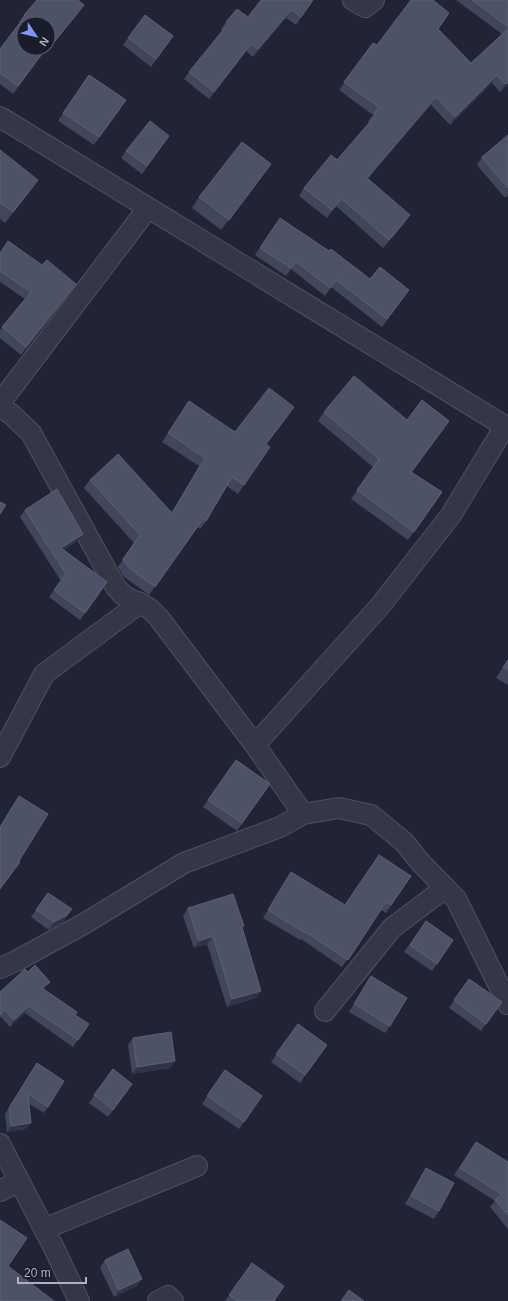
<svg xmlns="http://www.w3.org/2000/svg" width="508" height="1301" viewBox="0 0 508 1301" font-family="Helvetica,sans-serif">
<style>
.lines{fill:none;stroke-linecap:round;stroke-linejoin:round}
.street-casing{stroke:#4e5161;stroke-width:22}
.street{stroke:#343746;stroke-width:20}
.wall{fill:#42465b}
.shaded-wall{fill:#303447}
.building{fill:#4e5266;stroke:#5d6075}
</style>
<rect width="100%" height="100%" fill="#202435"/>
<g class="lines">
<defs>
<g id="street">
<polyline points="353,0 365,7 374,0"/>
<polyline points="0,117 508,428"/>
<polyline points="0,403 148,208"/>
<polyline points="0,407 11,414 31,433 115,586 122,594 131,600 140,603 150,609 159,618 255,745 303,814"/>
<polyline points="255,745 380,606 451,515 505,426"/>
<polyline points="0,757 44,674 140,603"/>
<polyline points="0,968 16,961 82,925 184,863 280,827 303,814 339,808 371,815 404,842 421,863 456,899 508,1004"/>
<polyline points="325,1011 392,928 445,888"/>
<polyline points="0,1144 53,1246 79,1301"/>
<polyline points="0,1191 19,1181"/>
<polyline points="44,1229 197,1166"/>
<polyline points="158,1301 168,1296 173,1301"/>
</g>
</defs>
<!-- street casing -->
<use href="#street" class="street-casing"/>
<!-- street -->
<use href="#street" class="street"/>
</g>
<!-- wall -->
<g class="wall">
<polygon points="261,0 313,0 296,25 286,18 253,57 246,51 209,99 184,79 189,72 222,31 221,29 226,22 248,17"/>
<polygon points="456,0 508,0 508,85 500,92 492,83 450,125 431,105 368,178 405,223 383,248 336,206 327,218 299,196 304,188 337,160 370,123 368,121 373,115 339,90 373,43 377,45 438,29 471,63 502,34"/>
<polygon points="79,12 49,48 48,47 48,24 47,48 13,94 0,84 0,49 20,23 19,22 24,15"/>
<polygon points="145,15 173,36 151,67 123,45"/>
<polygon points="89,75 121,108 94,145 58,121"/>
<polygon points="508,135 508,195 505,198 477,165 482,157"/>
<polygon points="169,136 142,174 121,158 126,151"/>
<polygon points="0,150 31,190 5,223 0,219"/>
<polygon points="271,164 221,230 192,208 199,197"/>
<polygon points="275,225 370,279 404,297 382,327 331,287 325,296 291,269 286,276 255,255"/>
<polygon points="0,253 76,284 21,355 0,338 0,330 25,299 0,282"/>
<polygon points="183,410 235,432 288,416 266,444 270,447 238,494 227,486 206,521 200,529 197,527 149,595 123,576 118,567 134,543 84,488 90,480 172,512 199,466 162,442"/>
<polygon points="324,412 407,420 443,430 412,472 442,492 408,540 351,499 373,467 318,421"/>
<polygon points="25,510 77,541 64,550 107,582 80,620 49,597 61,581 20,517"/>
<polygon points="508,659 508,685 496,678"/>
<polygon points="236,760 270,784 237,831 203,807"/>
<polygon points="291,872 345,905 411,876 386,913 381,910 342,967 301,939 300,940 263,918"/>
<polygon points="48,893 72,909 62,923 49,930 31,917"/>
<polygon points="188,908 242,928 256,998 227,1007 207,944 194,948 183,916"/>
<polygon points="426,921 453,940 432,971 404,952"/>
<polygon points="28,972 50,982 44,989 75,1015 78,1040 73,1047 25,1013 10,1027 1,1017 0,1018 0,992"/>
<polygon points="371,976 390,1026 385,1033 349,1012"/>
<polygon points="469,979 502,1002 481,1031 449,1008"/>
<polygon points="298,1024 327,1045 300,1083 271,1062"/>
<polygon points="133,1038 175,1061 170,1068 132,1074 128,1045"/>
<polygon points="37,1063 48,1107 44,1113 29,1104 26,1129 7,1132 5,1114"/>
<polygon points="113,1069 132,1084 108,1117 89,1103"/>
<polygon points="225,1070 262,1096 239,1129 202,1104"/>
<polygon points="476,1142 508,1162 508,1229 490,1207 495,1201 454,1175"/>
<polygon points="426,1168 439,1211 434,1219 405,1204 421,1176"/>
<polygon points="105,1260 137,1286 114,1297 100,1268"/>
<polygon points="252,1263 274,1301 225,1301"/>
</g>
<!-- shaded-wall -->
<g class="shaded-wall">
<polygon points="291,10 286,18 253,57 258,49"/>
<polygon points="251,44 246,51 209,99 214,92"/>
<polygon points="497,75 492,83 450,125 455,117"/>
<polygon points="508,82 508,85 500,92 505,84"/>
<polygon points="436,97 431,105 362,186 367,178"/>
<polygon points="38,180 31,190 5,223 13,212"/>
<polygon points="342,199 336,206 327,218 332,210"/>
<polygon points="410,215 405,223 383,248 389,240"/>
<polygon points="76,284 70,291 21,355 26,347"/>
<polygon points="294,407 288,416 260,452 266,444"/>
<polygon points="83,534 77,541 56,555 61,548"/>
<polygon points="67,915 62,923 49,930 54,922"/>
<polygon points="213,936 207,944 194,948 199,941"/>
<polygon points="50,982 45,988 38,995 42,988"/>
<polygon points="261,991 256,998 227,1007 232,999"/>
<polygon points="29,1006 25,1013 10,1027 14,1020"/>
<polygon points="175,1061 170,1068 132,1074 137,1067"/>
<polygon points="31,1123 26,1129 7,1132 11,1126"/>
<polygon points="142,1279 137,1286 114,1297 119,1290"/>
</g>
<!-- building -->
<g class="building">
<polygon points="37,0 78,0 84,5 55,41 53,39 48,46 48,24 24,24 24,48 46,48 18,86 0,73 0,49 25,16 24,15"/>
<polygon points="261,0 313,0 301,17 291,10 258,49 251,44 214,92 189,72 228,24 226,22 237,9 248,17"/>
<polygon points="411,0 433,0 449,13 438,29 471,63 508,29 508,82 505,84 497,75 455,117 436,97 367,178 410,215 389,240 342,199 332,210 304,188 331,155 337,160 376,115 374,113 379,107 344,82 373,43 377,45"/>
<polygon points="472,0 508,0 508,27"/>
<polygon points="145,15 173,36 156,59 128,38"/>
<polygon points="89,75 126,100 99,137 63,113"/>
<polygon points="150,121 169,136 147,166 126,151"/>
<polygon points="508,135 508,188 482,157"/>
<polygon points="242,142 271,164 229,220 199,197"/>
<polygon points="0,150 38,180 13,212 0,203"/>
<polygon points="280,218 329,251 331,249 370,279 380,267 409,290 387,319 336,280 330,288 296,262 291,268 260,248"/>
<polygon points="8,241 42,265 47,260 76,284 26,347 2,327 31,292 0,271 0,253"/>
<polygon points="354,376 407,420 422,400 449,421 411,472 442,492 414,532 357,490 379,459 324,412"/>
<polygon points="269,388 294,407 266,444 270,447 244,485 232,477 206,521 203,519 155,587 129,568 123,559 140,535 90,480 118,454 172,513 205,458 168,433 189,401 235,432"/>
<polygon points="57,489 83,534 61,548 107,582 85,613 54,590 66,574 25,510"/>
<polygon points="0,502 6,505 0,514"/>
<polygon points="508,660 508,670 503,667"/>
<polygon points="236,760 270,784 242,823 208,800"/>
<polygon points="19,796 48,814 19,861 20,862 0,889 0,827"/>
<polygon points="379,855 411,876 391,905 386,902 348,960 306,932 305,933 268,910 291,872 345,905"/>
<polygon points="48,893 72,909 67,915 54,922 36,910"/>
<polygon points="233,894 244,926 242,927 261,991 232,999 213,936 199,941 188,908"/>
<polygon points="426,921 453,940 437,964 410,945"/>
<polygon points="35,965 50,982 42,988 77,1012 75,1015 89,1024 78,1040 29,1006 14,1020 5,1010 0,1015 0,992 25,969 28,972"/>
<polygon points="371,976 407,998 390,1026 354,1004"/>
<polygon points="469,979 502,1002 486,1024 454,1000"/>
<polygon points="298,1024 327,1045 305,1075 276,1054"/>
<polygon points="171,1032 175,1061 137,1067 133,1038"/>
<polygon points="37,1063 64,1081 48,1107 28,1094 31,1123 11,1126 9,1108"/>
<polygon points="113,1069 132,1084 113,1110 94,1095"/>
<polygon points="225,1070 262,1096 244,1122 207,1096"/>
<polygon points="476,1142 508,1162 508,1215 495,1200 502,1194 460,1168"/>
<polygon points="426,1168 454,1183 439,1211 411,1196"/>
<polygon points="0,1220 27,1238 8,1266 54,1301 0,1301"/>
<polygon points="128,1249 142,1279 119,1290 105,1260"/>
<polygon points="252,1263 284,1286 274,1301 238,1301 229,1295"/>
<polygon points="349,1290 364,1301 341,1301"/>
</g>
<!-- north arrow -->
<g transform="translate(36 36) rotate(125)"><circle r="19" fill="#191c2a" stroke="#555867"/>
<path d="M0-3L7 15L0 10L-7 15Z" fill="#8494f2"/>
<text y="-6" font-size="11" font-weight="bold" text-anchor="middle" fill="#aeb1c3">N</text>
</g>
<!-- scale -->
<path d="M18 1277v6h68v-6" fill="none" stroke="#aeb1c3" stroke-width="2"/>
<text x="24" y="1277" font-size="12" fill="#aeb1c3" stroke="#191c2a" stroke-width="3" paint-order="stroke">20 m</text>
</svg>
